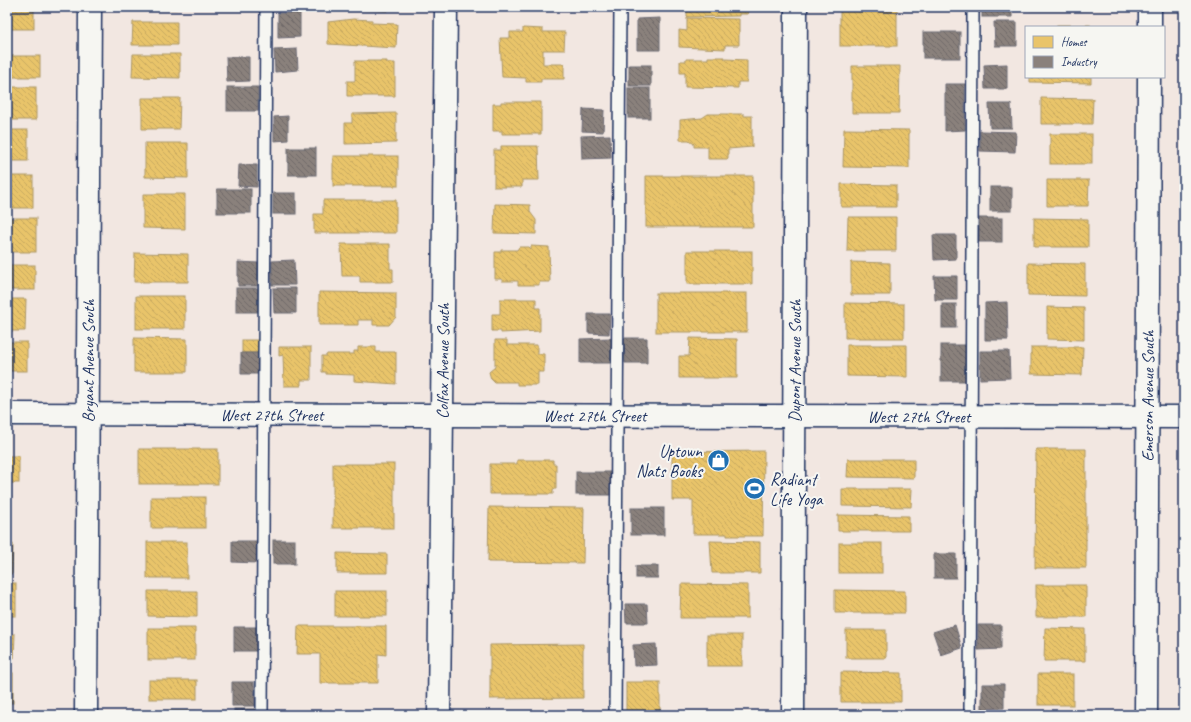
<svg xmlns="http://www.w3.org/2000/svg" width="1191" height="722" viewBox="0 0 1191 722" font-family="Caveat,sans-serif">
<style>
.homes{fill:url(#homes-back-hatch);stroke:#ab9766}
.industry{fill:url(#industry-back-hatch);stroke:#696873}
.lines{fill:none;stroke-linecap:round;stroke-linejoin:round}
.lane-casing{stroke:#1b2f5e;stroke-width:14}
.street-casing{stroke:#1b2f5e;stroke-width:25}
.secondary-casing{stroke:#1b2f5e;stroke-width:25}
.lane{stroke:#f6f6f2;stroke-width:11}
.street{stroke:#f6f6f2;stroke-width:22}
.secondary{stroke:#f6f6f2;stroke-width:22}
.labels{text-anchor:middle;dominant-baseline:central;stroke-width:4;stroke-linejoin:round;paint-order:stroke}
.street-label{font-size:17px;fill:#1b2f5e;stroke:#f6f6f2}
.poi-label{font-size:17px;fill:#1b2f5e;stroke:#f6f6f2;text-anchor:end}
</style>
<defs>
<pattern id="homes-back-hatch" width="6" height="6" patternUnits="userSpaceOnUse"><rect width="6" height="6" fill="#e9c46a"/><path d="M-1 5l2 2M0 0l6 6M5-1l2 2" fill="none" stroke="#c7a95e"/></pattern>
<pattern id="industry-back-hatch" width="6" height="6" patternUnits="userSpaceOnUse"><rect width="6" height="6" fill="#8a817c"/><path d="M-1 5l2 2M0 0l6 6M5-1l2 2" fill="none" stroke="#706a69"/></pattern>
</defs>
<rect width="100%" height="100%" fill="#f2e7e1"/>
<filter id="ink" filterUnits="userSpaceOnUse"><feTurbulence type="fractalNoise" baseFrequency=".025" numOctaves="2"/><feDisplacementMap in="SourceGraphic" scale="8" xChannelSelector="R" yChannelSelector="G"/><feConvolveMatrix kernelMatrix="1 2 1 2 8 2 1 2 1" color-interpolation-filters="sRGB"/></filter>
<g filter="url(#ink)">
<!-- homes -->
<g class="homes">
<rect x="7" y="7" width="27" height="22"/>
<rect x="134" y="7" width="42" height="2"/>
<polygon points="337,7 388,7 388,11 337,9"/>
<polygon points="687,7 748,7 748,14 739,14 739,16 687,17"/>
<rect x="840" y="7" width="57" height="39"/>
<rect x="1031" y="7" width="56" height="3"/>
<polygon points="687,18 739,19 739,45 725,45 725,49 679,47 679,30 687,31"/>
<polygon points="353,19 372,20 372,23 397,24 396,48 328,44 328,22"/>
<polygon points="133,22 177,22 177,45 132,45"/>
<rect x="1057" y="25" width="33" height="2"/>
<polygon points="523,28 543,29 543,32 565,32 564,50 543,50 543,64 564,64 564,79 541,79 541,82 526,82 526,78 502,77 500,38 510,38 510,32 523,32"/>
<polygon points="133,54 180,54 180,78 132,77"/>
<rect x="7" y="56" width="33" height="21"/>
<polygon points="708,57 725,57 725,59 747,60 747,82 738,82 738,88 685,87 685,73 680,73 680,61 686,61 686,59 708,59"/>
<polygon points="355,61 387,61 387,63 395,63 395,96 347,96 347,81 355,81"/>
<polygon points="852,66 900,66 899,113 852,113"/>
<polygon points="1030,77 1091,77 1091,83 1030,82"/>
<rect x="7" y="87" width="29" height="33"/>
<polygon points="142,98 180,98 179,129 142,129"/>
<polygon points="1041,98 1093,99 1092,124 1041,124"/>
<polygon points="501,102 541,102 541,134 502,134 502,131 493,131 493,104 501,104"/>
<polygon points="396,113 396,143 345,144 345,123 352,123 352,114"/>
<polygon points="708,114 744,114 744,116 752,116 752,147 728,149 728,159 708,159 708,147 694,147 694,144 689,140 680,140 680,120 702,118"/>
<polygon points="844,129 909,130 909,168 843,167"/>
<rect x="7" y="130" width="21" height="31"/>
<rect x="1050" y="134" width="42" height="30"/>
<polygon points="145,143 188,143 188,178 145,177"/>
<polygon points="501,146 538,146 539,180 522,180 522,187 494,187 494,150 501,150"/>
<rect x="333" y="156" width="65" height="30"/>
<rect x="7" y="176" width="26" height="32"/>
<rect x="646" y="176" width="107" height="51"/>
<polygon points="1047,180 1089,180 1088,206 1047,206"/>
<polygon points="841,184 896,185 896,207 841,207"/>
<polygon points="143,194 185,194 185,229 143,228"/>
<polygon points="323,200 396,200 396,233 314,233 314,214 323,214"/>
<polygon points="495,204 530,205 530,212 536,220 536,234 494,233"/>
<polygon points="848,217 896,217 896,251 847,251"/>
<rect x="7" y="218" width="29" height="34"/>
<polygon points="1034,218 1088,219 1088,247 1034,247"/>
<polygon points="341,244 390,244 390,269 393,269 393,282 360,282 360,276 342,276"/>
<polygon points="531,246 549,247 550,282 539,282 539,285 518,285 518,281 502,281 502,279 495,279 495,252 501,252 501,250 517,250 519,247 529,247 531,249"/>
<rect x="687" y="251" width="65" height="33"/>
<polygon points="135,253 188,254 188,282 134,282"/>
<polygon points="851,262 890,263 890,295 851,295"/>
<polygon points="1028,263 1085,264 1085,296 1028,295"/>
<rect x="7" y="265" width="28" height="25"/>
<polygon points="319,292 396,293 396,317 389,325 373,325 373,320 358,320 358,325 319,325"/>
<rect x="656" y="293" width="91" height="39"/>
<rect x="136" y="296" width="49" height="33"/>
<polygon points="7,299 26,299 25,331 7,331"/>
<polygon points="500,299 536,299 536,308 540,308 540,331 501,333 501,331 492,331 492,314 500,314"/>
<polygon points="845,303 904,304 904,338 845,338"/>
<polygon points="1047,307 1084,308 1084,340 1047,339"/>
<polygon points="134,338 187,339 187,372 134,372"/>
<polygon points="690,338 737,339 737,378 679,378 679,356 689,356"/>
<rect x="242" y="340" width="16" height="13"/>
<polygon points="495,340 507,340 507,345 537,345 537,354 544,354 544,372 538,372 538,385 517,385 517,382 494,382 491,379 489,372 495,367"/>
<rect x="7" y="342" width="20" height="29"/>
<polygon points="847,345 907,345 907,377 847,376"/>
<polygon points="279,347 311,347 311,380 301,380 301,386 284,386 283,355 279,356"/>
<polygon points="358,347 376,347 376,352 396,352 396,384 354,381 354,375 326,374 326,372 322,372 322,356 326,356 327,354 354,354 354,351 358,351"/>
<polygon points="1031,347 1083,347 1082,375 1031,374"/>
<rect x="139" y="449" width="79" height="35"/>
<polygon points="1036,449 1086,449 1086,568 1035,568"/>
<polygon points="764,451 763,536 727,536 727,534 693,534 693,500 672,500 672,452"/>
<rect x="7" y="456" width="12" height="27"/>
<polygon points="848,459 914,459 914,478 847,477"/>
<polygon points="517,460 553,460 553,464 556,464 556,489 553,489 553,494 490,494 490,464 517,464"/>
<rect x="333" y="464" width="61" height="64"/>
<polygon points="842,489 912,489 911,507 842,506"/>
<rect x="7" y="496" width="4" height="35"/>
<rect x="151" y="497" width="54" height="31"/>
<polygon points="489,507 584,508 583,563 488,562"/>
<polygon points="838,515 909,516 909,531 838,531"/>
<polygon points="710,541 760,542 760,573 712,573"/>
<rect x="147" y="542" width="40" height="36"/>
<rect x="839" y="543" width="43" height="30"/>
<polygon points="7,544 13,544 12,574 7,574"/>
<polygon points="337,553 387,554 387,573 337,573"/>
<rect x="7" y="583" width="9" height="33"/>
<polygon points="681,584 748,585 748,618 680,618"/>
<rect x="1036" y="585" width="50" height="32"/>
<polygon points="835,590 905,591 905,613 835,613"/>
<polygon points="148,591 197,591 197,617 148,616"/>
<rect x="335" y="591" width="52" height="25"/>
<polygon points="298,626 386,626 386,655 378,654 378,683 320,683 320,654 297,654"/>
<rect x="148" y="628" width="47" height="32"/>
<polygon points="1045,628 1085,629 1085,661 1044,661"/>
<rect x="846" y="630" width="40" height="28"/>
<polygon points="7,634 15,634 14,658 7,658"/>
<rect x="707" y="635" width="35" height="31"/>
<polygon points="583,644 583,698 490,699 490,645"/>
<polygon points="841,672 901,673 901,702 841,702"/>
<rect x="7" y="673" width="6" height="30"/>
<rect x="1038" y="674" width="35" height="31"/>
<rect x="149" y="680" width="48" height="19"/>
<rect x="626" y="682" width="34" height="29"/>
<rect x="140" y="711" width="56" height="4"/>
<rect x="689" y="712" width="47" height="3"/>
</g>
<!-- industry -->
<g class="industry">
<polygon points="287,7 309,7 309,9 287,10"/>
<rect x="982" y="7" width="30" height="10"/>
<polygon points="278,13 300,13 300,37 278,38"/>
<polygon points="660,18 660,50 637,50 637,19"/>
<polygon points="994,22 1017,22 1017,46 995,46"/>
<rect x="923" y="32" width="37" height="26"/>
<polygon points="297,49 298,70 275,72 274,50"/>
<polygon points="226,57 249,57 249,81 227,82"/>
<polygon points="1007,64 1007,89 985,89 984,65"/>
<rect x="629" y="65" width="22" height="21"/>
<polygon points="945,84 965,84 965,130 945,131"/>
<rect x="227" y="87" width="31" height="24"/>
<rect x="628" y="88" width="22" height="30"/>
<polygon points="989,104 1011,104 1012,128 990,128"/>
<polygon points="583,109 604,110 603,132 582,131"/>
<polygon points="288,116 288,140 274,141 274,117"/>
<polygon points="980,131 1016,132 1015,152 980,151"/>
<polygon points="610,135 611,158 582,159 581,136"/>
<rect x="288" y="148" width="28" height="27"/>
<polygon points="239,165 257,165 257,187 238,186"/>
<rect x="990" y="187" width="22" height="24"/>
<rect x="217" y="189" width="34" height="24"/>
<rect x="273" y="193" width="23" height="21"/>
<rect x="979" y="218" width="23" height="24"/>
<polygon points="933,235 956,235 956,259 934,260"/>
<polygon points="294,260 295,285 272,285 272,261"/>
<polygon points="238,262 258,263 258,286 238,286"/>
<polygon points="934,276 957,276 957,300 935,300"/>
<rect x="236" y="288" width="22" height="24"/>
<polygon points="273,288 296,288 296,313 274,313"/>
<polygon points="1007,302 1008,340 985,340 985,303"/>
<rect x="942" y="304" width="14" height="24"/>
<polygon points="588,314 610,314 609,334 588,333"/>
<polygon points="611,338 611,363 580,363 580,339"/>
<polygon points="624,338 647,338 647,363 625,363"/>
<rect x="941" y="345" width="26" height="36"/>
<polygon points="980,351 1009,351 1010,378 980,379"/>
<polygon points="241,353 258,353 259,374 241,374"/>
<rect x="576" y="472" width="37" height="23"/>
<rect x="631" y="508" width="33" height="27"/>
<rect x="273" y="540" width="22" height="24"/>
<polygon points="232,541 257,541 257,563 232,562"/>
<rect x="934" y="554" width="22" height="24"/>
<rect x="636" y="566" width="22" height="12"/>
<polygon points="625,604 647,604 648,623 626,623"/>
<polygon points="955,625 962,648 941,655 933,632"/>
<polygon points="978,625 1001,625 1001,649 978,650"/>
<polygon points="234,627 256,627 257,651 234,651"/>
<polygon points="656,644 657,665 634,666 633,645"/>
<polygon points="232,682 254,682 255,706 232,706"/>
<polygon points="982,684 1004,684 1004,708 982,709"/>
<rect x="234" y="709" width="23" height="6"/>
<polygon points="609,712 609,715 586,715 586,713"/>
</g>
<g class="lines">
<defs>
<g id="lane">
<polyline points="262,715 266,7"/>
<polyline points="615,715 620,7"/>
<polyline points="970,715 973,7"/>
</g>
<g id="street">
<polyline points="1150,27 1150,7"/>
<path id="s1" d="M7 414 1184 417"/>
<path id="s2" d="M86 715 90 7"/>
<path id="s3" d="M439 715 446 7"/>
<path id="s4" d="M1146 715 1149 77"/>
</g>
<g id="secondary">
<path id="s5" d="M793 715 796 7"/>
</g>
</defs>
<!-- lane casing -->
<use href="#lane" class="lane-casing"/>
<!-- street casing -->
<use href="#street" class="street-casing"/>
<!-- secondary casing -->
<use href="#secondary" class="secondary-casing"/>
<!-- lane -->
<use href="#lane" class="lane"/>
<!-- street -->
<use href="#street" class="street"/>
<!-- secondary -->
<use href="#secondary" class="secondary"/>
</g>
</g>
<!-- icons -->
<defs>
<symbol id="shop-disc" viewBox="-11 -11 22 22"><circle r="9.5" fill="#1f6fb2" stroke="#f6f6f2"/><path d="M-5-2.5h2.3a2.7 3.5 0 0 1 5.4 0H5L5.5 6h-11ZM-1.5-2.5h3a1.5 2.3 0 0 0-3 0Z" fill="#fff"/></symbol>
<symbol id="stadium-disc" viewBox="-11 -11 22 22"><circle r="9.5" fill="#1f6fb2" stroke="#f6f6f2"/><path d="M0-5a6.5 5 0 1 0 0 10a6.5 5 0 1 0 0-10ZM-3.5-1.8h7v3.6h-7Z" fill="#fff"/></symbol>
</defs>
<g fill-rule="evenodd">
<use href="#shop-disc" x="706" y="448" width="25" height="25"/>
<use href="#stadium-disc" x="742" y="476" width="25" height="25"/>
</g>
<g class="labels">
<!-- street labels -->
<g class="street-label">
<text stroke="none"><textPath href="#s2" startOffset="354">Bryant Avenue South</textPath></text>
<text stroke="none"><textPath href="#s3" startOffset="354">Colfax Avenue South</textPath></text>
<text stroke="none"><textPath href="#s5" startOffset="354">Dupont Avenue South</textPath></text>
<text stroke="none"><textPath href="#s4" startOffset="319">Emerson Avenue South</textPath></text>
<text stroke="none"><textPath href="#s1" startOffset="265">West 27th Street</textPath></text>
<text stroke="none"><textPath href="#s1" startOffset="588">West 27th Street</textPath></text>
<text stroke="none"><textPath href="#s1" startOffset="912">West 27th Street</textPath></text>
</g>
<!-- poi labels -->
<g class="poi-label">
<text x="702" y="451">Uptown<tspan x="702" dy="20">Nats Books</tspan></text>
<text x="770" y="479" text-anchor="start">Radiant<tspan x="770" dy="20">Life Yoga</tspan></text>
</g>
</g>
<!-- margin -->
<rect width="1191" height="722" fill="none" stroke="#f6f6f2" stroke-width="24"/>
<rect x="12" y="12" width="1167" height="698" fill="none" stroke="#1b2f5e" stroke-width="1.5" filter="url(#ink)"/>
<!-- legend -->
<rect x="1025" y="26" width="140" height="52" fill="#f6f6f2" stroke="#9ea6b7"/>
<rect x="1033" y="36" width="20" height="12" fill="#e9c46a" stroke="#9ea6b7"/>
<text x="1061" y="46" font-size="12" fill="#1b2f5e">Homes</text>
<rect x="1033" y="56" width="20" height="12" fill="#8a817c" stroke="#9ea6b7"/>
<text x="1061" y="66" font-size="12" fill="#1b2f5e">Industry</text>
</svg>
